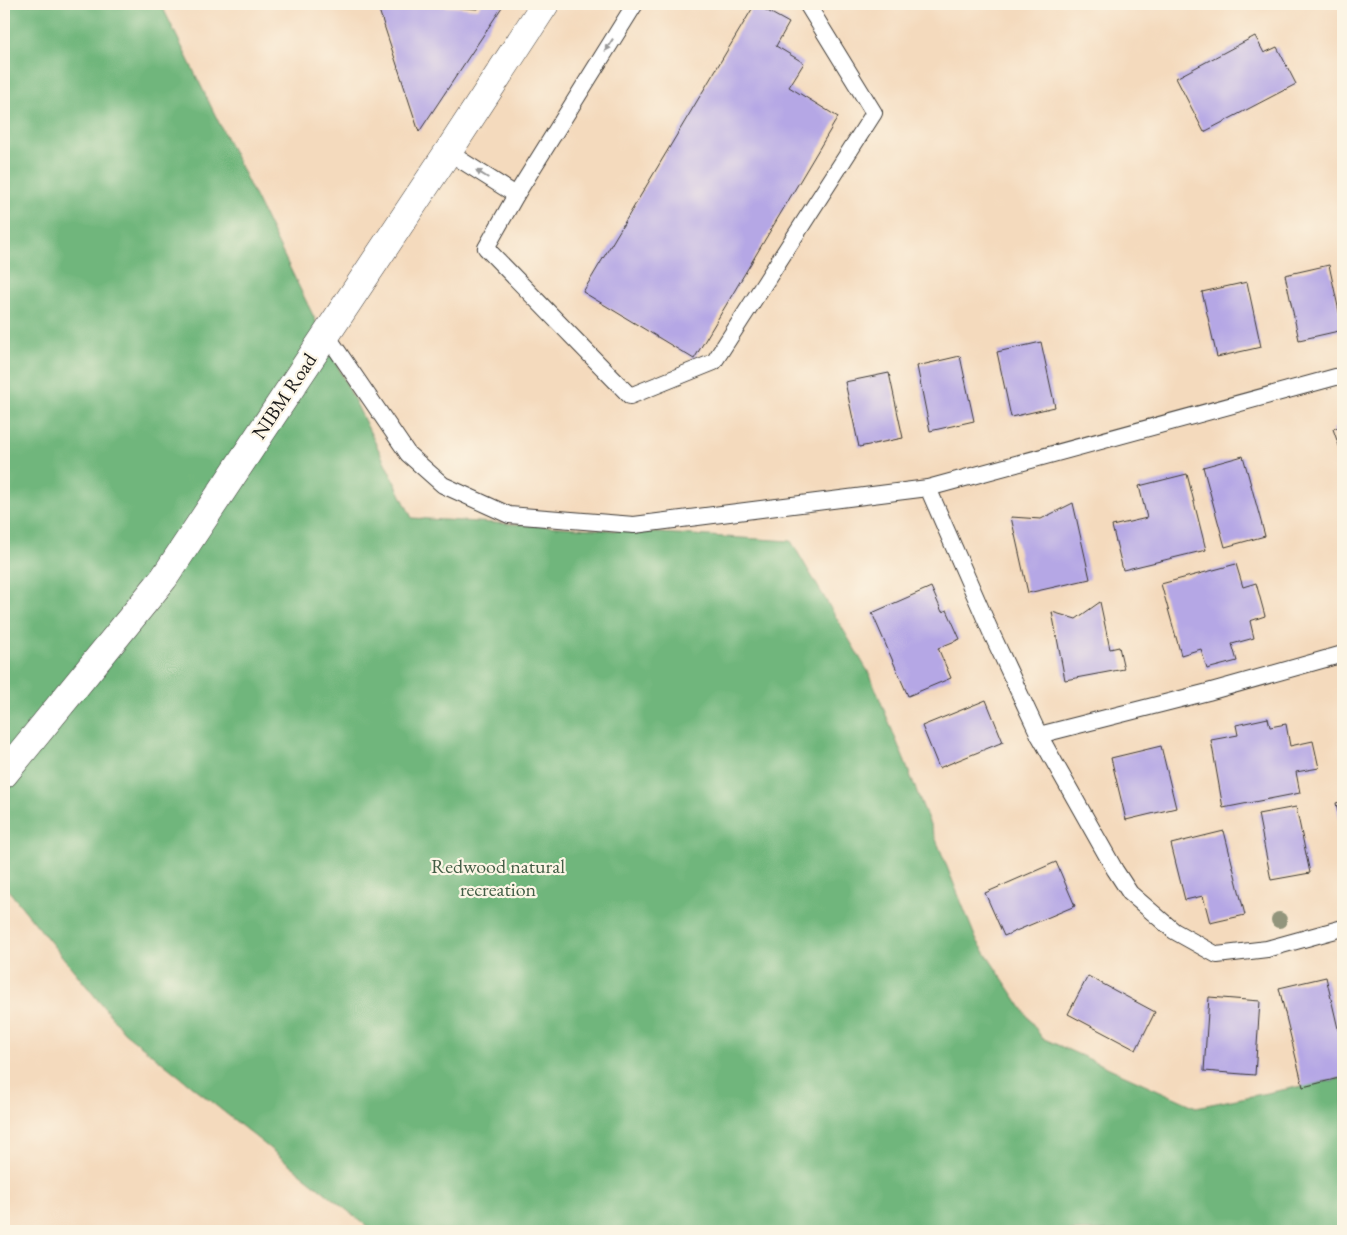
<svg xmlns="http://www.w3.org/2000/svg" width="1347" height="1235" viewBox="0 0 1347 1235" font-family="'EB Garamond',serif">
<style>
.forest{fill:#6fb67b;stroke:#46694c}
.building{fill:#b5a7e5}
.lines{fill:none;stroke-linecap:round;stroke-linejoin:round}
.lane-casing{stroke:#3c3834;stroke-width:18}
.secondary-casing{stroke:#3c3834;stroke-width:29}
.lane{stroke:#fff;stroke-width:16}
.secondary{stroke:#fff;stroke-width:28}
.tree{fill:#92957b}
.oneway{fill:#999}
.labels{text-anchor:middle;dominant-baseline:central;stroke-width:4.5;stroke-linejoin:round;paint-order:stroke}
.street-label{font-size:20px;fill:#1c1c1c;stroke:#fcf5e5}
.park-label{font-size:20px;fill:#425d45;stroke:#fcf5e5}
</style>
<rect width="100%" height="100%" fill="#fcf5e5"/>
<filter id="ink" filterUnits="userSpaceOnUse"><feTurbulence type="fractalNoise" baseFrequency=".02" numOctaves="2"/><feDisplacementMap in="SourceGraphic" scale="10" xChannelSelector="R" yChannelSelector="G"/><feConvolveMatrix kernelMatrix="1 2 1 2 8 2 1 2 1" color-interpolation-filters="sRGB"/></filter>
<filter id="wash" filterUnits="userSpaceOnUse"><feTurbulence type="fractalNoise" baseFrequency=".0096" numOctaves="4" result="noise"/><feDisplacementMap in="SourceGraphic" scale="20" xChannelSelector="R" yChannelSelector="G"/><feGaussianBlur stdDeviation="1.12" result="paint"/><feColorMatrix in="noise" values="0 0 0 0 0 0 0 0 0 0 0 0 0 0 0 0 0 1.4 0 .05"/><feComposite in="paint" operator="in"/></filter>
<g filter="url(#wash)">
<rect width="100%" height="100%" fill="#f4dabd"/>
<!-- forest -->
<polygon class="forest" points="4,4 161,4 412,518 791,541 870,675 976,939 1042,1038 1196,1107 1343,1078 1343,1231 373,1231 124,1032 4,885"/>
<g id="blocks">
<!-- building -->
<g class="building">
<polygon points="384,4 410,4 478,9 481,4 504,4 419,132 379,10"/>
<polygon points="755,4 789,23 776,46 804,63 789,87 838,117 694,359 583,292"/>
<polygon points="1255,36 1264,53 1277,47 1296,84 1204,132 1176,78"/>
<polygon points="1329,265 1343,330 1299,340 1285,275"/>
<polygon points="1247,282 1261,347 1217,357 1202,292"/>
<polygon points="1041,342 1055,407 1011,417 997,352"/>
<polygon points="960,356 974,421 930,431 917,366"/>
<polygon points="889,373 903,438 859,447 845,382"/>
<polygon points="1343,425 1343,457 1333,429"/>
<polygon points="1243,456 1265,536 1225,547 1203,467"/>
<polygon points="1187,474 1206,550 1123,570 1112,526 1147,518 1139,486"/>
<polygon points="1073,503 1090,579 1028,593 1011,517 1041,519"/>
<polygon points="1236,564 1243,587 1256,583 1265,616 1250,621 1254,638 1232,644 1237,661 1207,669 1201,649 1181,655 1161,584"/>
<polygon points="931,587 942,612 947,610 960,639 938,648 951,678 908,696 872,613"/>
<polygon points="1100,602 1110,649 1119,647 1124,669 1065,680 1052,612 1076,619"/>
<polygon points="986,700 1003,742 939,768 922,726"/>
<polygon points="1268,718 1270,727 1286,724 1290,746 1313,741 1319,768 1296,772 1300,793 1223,808 1211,740 1238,735 1236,725"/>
<polygon points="1161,746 1176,808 1126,820 1111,758"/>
<polygon points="1343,801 1343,832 1342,832 1336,803"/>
<polygon points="1296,807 1310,873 1271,880 1258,814"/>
<polygon points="1224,831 1245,915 1210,923 1203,896 1185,900 1171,844"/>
<polygon points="1056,862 1075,906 1004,936 985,893"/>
<polygon points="1088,976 1155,1012 1136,1050 1068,1014"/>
<polygon points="1326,977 1343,1050 1343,1077 1303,1087 1279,988"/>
<polygon points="1209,997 1260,1001 1255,1075 1204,1071"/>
</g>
</g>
</g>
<g filter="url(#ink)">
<use href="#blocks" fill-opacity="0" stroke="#3c3834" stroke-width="1"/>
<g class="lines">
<defs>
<g id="lane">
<polyline points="635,4 516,195 486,248 630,396 714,362 874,113 807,4"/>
<polyline points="448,152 516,195"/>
<polyline points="326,334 408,454 443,485 509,515 634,525 928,488 1343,375"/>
<polyline points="928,488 990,630 1039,735 1208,692 1343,654"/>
<polyline points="1039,735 1115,870 1130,893 1174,931 1217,955 1267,949 1343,928"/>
</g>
<polyline id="secondary" points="4,774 164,578 448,152 545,4"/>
</defs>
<!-- lane casing -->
<use href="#lane" class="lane-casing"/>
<!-- secondary casing -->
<use href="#secondary" class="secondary-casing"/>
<!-- lane -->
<use href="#lane" class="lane"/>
<!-- secondary -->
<use href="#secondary" class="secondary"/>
</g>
<!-- trees -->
<circle class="tree" cx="1279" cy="920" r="8"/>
<!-- one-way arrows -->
<defs><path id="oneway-solid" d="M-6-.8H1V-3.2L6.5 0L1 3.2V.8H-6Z" transform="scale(1.25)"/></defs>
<g class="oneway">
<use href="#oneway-solid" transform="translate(609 45) rotate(122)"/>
<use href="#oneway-solid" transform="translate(482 174) rotate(-148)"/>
</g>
</g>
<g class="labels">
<!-- street labels -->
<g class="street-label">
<text transform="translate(284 396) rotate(-56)">NIBM Road</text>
</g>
<!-- park labels -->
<g class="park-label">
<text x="498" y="866">Redwood natural<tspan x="498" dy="23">recreation</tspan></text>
</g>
</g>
<!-- margin -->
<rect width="1347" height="1235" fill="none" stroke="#fcf5e5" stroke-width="20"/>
</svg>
